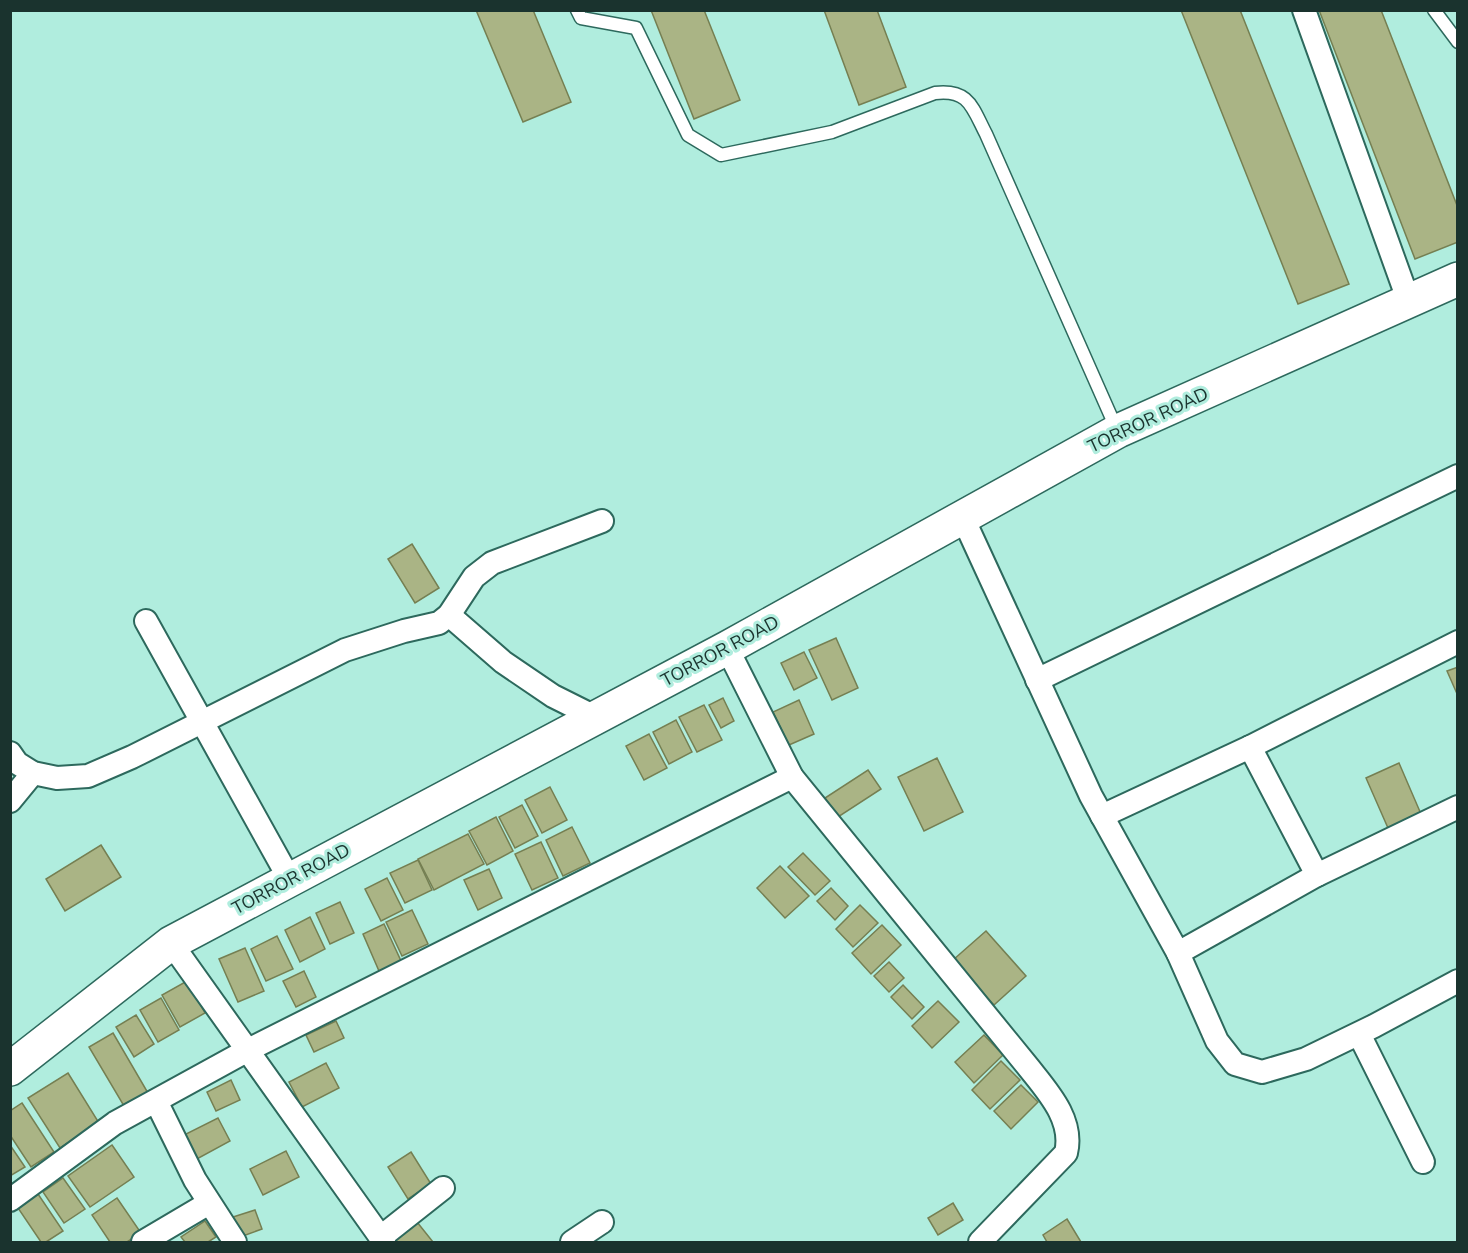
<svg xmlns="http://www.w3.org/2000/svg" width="1468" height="1253" viewBox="0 0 1468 1253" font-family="'Nunito Sans',sans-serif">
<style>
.building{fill:#aab485;stroke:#757f52;stroke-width:1.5}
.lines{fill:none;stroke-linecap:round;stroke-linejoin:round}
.lane-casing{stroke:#2d695d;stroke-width:15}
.street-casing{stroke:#2d695d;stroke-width:26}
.secondary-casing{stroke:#2d695d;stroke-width:36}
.lane{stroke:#fff;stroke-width:12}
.street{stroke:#fff;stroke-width:22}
.secondary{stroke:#fff;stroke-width:33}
.labels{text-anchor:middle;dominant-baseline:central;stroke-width:6;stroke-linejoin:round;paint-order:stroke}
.street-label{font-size:18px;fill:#1a332e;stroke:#b0edde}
</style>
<rect width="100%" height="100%" fill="#b0edde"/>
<!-- building -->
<g class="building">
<polygon points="476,10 533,10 571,102 523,122"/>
<polygon points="651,10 704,10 740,100 694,119"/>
<polygon points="824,10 877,10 906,87 859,105"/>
<polygon points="1181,10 1240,10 1349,284 1298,304"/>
<polygon points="1319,10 1381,10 1458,208 1458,242 1415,259"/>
<polygon points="412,544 439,588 415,603 388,559"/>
<polygon points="836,638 858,688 832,700 809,650"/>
<polygon points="804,652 817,678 794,690 781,663"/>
<polygon points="1458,667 1458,696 1447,671"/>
<polygon points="723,698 734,721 721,728 709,705"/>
<polygon points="799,700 814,734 789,745 773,712"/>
<polygon points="704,705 722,740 697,752 679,717"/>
<polygon points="676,720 692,752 669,764 653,732"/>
<polygon points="649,734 667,768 644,780 626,746"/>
<polygon points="937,758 963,812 924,831 898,777"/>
<polygon points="1399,763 1421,814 1388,828 1366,778"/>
<polygon points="868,770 881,789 838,817 825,798"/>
<polygon points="550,787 567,820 542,833 525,800"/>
<polygon points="522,805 538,836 515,848 499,817"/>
<polygon points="496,817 513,851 487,865 469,831"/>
<polygon points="572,827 590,863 563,876 546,840"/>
<polygon points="468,834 484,864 434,890 418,859"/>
<polygon points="541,842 558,878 532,890 515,854"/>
<polygon points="101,845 121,877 65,911 46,879"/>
<polygon points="803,853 830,881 815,895 788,867"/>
<polygon points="418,860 432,890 405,903 390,873"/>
<polygon points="780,866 809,896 785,918 757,888"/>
<polygon points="489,869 502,898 478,910 464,880"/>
<polygon points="387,878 403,910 381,921 365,889"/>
<polygon points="831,888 848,906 835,920 817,901"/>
<polygon points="340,902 354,933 330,944 316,913"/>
<polygon points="860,905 878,923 853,947 836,929"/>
<polygon points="412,910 428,944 402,956 386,922"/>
<polygon points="310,917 325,949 300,962 285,930"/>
<polygon points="384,924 401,961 379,971 363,934"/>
<polygon points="882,925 901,945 871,974 852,953"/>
<polygon points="986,931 1026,976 994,1005 953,960"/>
<polygon points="277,936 293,969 266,981 251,949"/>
<polygon points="245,948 264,991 238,1002 219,959"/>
<polygon points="889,962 904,978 889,992 874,976"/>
<polygon points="304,971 316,997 296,1007 283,981"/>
<polygon points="187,981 205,1013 180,1027 162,995"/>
<polygon points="903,985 924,1007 912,1019 891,997"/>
<polygon points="161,998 179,1030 158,1042 140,1010"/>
<polygon points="938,1001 959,1022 932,1048 912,1026"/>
<polygon points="136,1015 154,1044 134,1057 116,1027"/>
<polygon points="336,1021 344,1038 314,1052 306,1035"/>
<polygon points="113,1033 148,1093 124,1106 89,1047"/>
<polygon points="984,1035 1003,1055 974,1083 955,1062"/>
<polygon points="1001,1061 1020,1080 990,1109 972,1090"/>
<polygon points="326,1063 339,1088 302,1107 289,1082"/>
<polygon points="68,1073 99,1123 60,1148 28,1098"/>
<polygon points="231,1080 240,1100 216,1111 207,1092"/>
<polygon points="1021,1085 1038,1102 1011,1129 994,1111"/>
<polygon points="22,1103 54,1152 31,1167 10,1135 10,1111"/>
<polygon points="218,1118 230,1141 195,1160 182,1136"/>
<polygon points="10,1145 25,1167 10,1176"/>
<polygon points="112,1145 134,1177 90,1207 68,1176"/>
<polygon points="286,1151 299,1177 263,1195 250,1169"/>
<polygon points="411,1152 431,1184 408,1199 388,1167"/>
<polygon points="63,1178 85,1209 64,1223 43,1192"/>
<polygon points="38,1194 63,1231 46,1242 41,1242 18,1208"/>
<polygon points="117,1198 141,1233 127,1242 110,1242 92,1215"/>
<polygon points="953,1203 963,1220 938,1235 928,1218"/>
<polygon points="255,1210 262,1229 240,1237 233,1217"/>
<polygon points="1067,1219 1081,1242 1047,1242 1043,1235"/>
<polygon points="205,1221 216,1237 208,1242 185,1242 181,1237"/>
<polygon points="417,1222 433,1242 391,1242"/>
</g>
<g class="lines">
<defs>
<g id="lane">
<path d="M577 10 581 18 636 28 688 135 721 155 832 132 935 93C969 89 972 107 986 134L1117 430"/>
<polyline points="1434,10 1458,42"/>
</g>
<g id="street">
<polyline points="1304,10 1409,302"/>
<polyline points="963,518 1091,796 1178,953 1217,1041 1235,1064 1262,1072 1306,1059 1374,1026 1458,981"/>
<polyline points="449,615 503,662 553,696 595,717"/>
<polyline points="146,621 290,880"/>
<path d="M727 648 792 777 1029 1068C1048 1092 1074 1120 1066 1153L980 1242"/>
<polyline points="1037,680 1458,476"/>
<polyline points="1250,747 1317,875"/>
<polyline points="10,753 17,763 33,773 57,778 88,776 132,757 345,650 404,631 439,623 449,615 474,577 492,563 602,521"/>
<polyline points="10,801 33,773"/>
<polyline points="1102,816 1250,747 1458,642"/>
<polyline points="171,943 384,1242"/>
<polyline points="1178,953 1317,875 1458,807"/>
<polyline points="1359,1034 1423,1162"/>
<polyline points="156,1101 195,1180 235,1242"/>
<polyline points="10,1200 115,1123 248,1050 792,777"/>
<polyline points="381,1237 443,1188"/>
<polyline points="143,1242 209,1203"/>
<polyline points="572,1242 602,1222"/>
</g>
<polyline id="secondary" points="10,1069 171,943 727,648 1118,431 1458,279"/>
</defs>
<!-- lane casing -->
<use href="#lane" class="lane-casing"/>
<!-- street casing -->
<use href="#street" class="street-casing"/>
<!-- secondary casing -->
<use href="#secondary" class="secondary-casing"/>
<!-- lane -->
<use href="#lane" class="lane"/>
<!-- street -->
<use href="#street" class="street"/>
<!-- secondary -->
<use href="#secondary" class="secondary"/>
</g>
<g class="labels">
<!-- street labels -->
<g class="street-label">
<text transform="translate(1148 420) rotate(-25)">TORROR ROAD</text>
<text transform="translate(720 651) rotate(-28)">TORROR ROAD</text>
<text transform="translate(291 879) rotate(-28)">TORROR ROAD</text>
</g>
</g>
<!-- border -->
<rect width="1468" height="1253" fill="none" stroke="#1a332e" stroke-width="24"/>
</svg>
